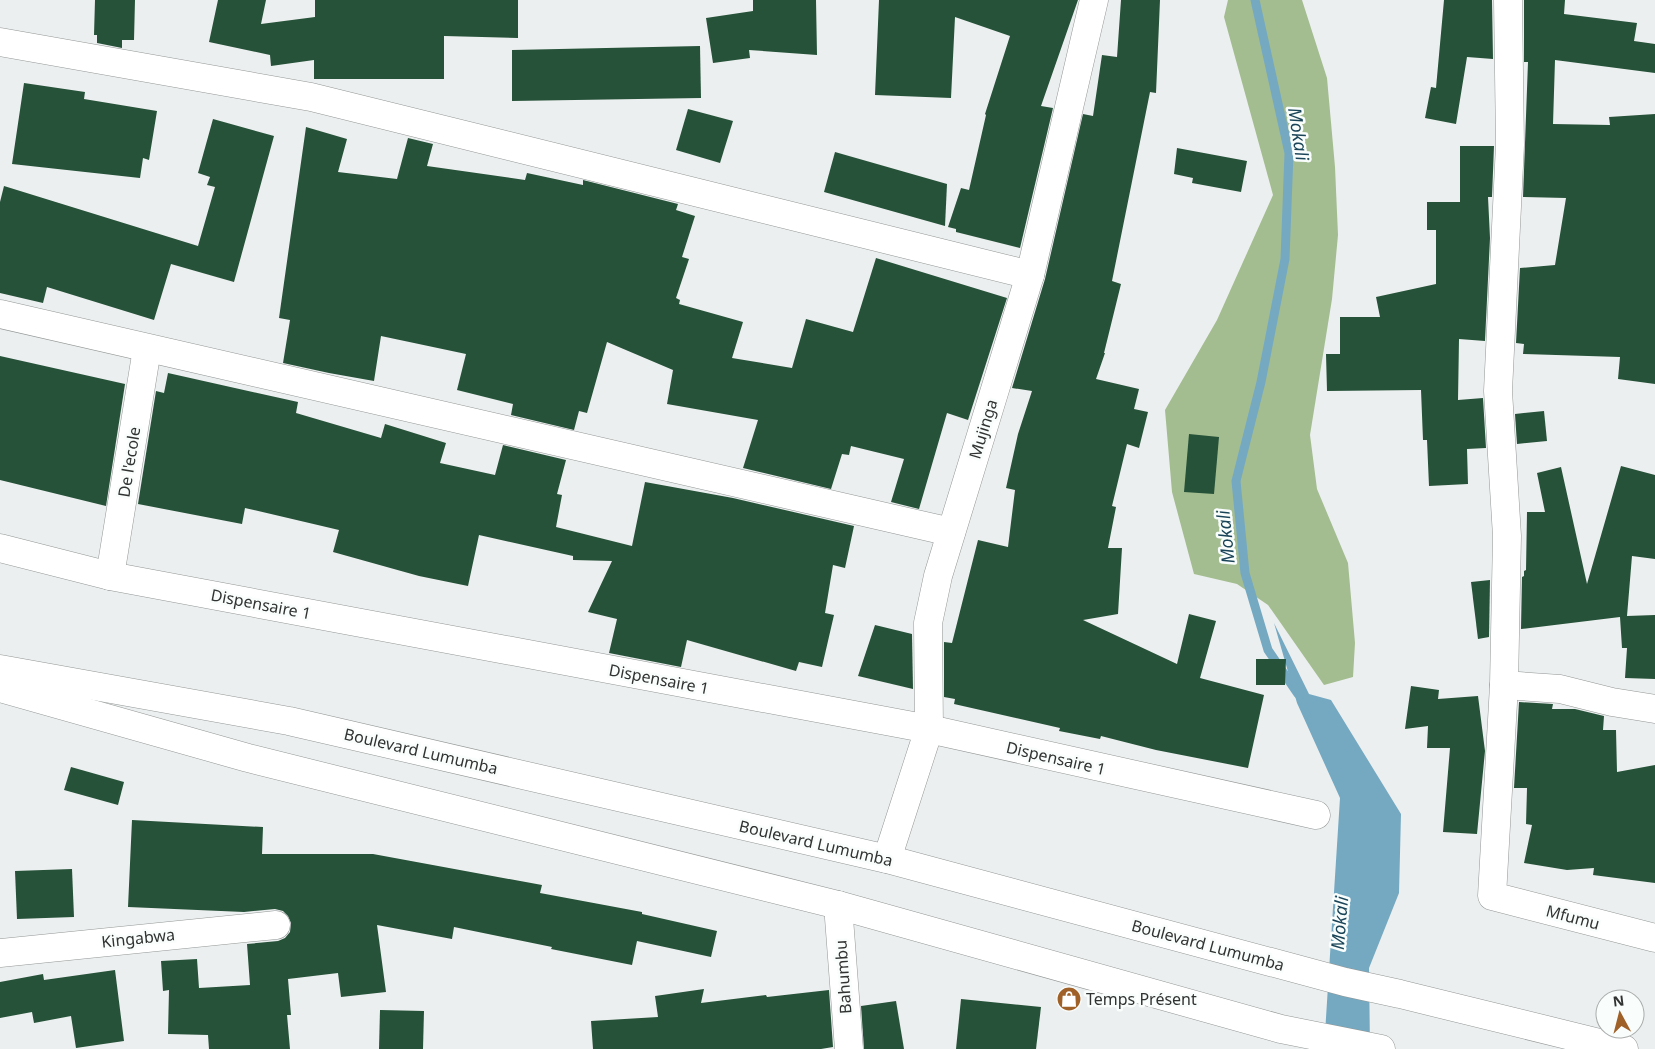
<svg xmlns="http://www.w3.org/2000/svg" width="1655" height="1049" viewBox="0 0 1655 1049" font-family="'Noto Sans',sans-serif">
<style>
.forest{fill:#a3bd91}
.water{fill:#75a9c2}
.lines{fill:none;stroke-linecap:round;stroke-linejoin:round}
.stream{stroke:#75a9c2;stroke-width:9}
.building{fill:#265239}
.street-casing{stroke:#939796;stroke-width:29}
.highway-casing{stroke:#939796;stroke-width:29}
.street{stroke:#fff;stroke-width:28}
.highway{stroke:#fff;stroke-width:28}
.labels{text-anchor:middle;dominant-baseline:central;stroke-width:5;stroke-linejoin:round;paint-order:stroke}
.street-label{font-size:16px;fill:#313332;stroke:#f9fdfc}
.poi-label{font-size:16px;fill:#313332;stroke:#f9fdfc;text-anchor:start}
.water-label{font-size:18px;font-style:italic;fill:#1a4558;stroke:#f9fdfc}
</style>
<rect width="100%" height="100%" fill="#ecefef"/>
<!-- forest -->
<polygon class="forest" points="1228,0 1302,0 1327,78 1335,167 1338,235 1332,299 1310,435 1317,489 1348,563 1355,643 1353,677 1324,685 1268,605 1237,584 1194,574 1172,492 1165,410 1217,320 1273,195 1224,17"/>
<!-- water -->
<polygon class="water" points="1274,623 1309,694 1331,700 1401,814 1399,893 1369,968 1370,1049 1324,1049 1340,798 1297,703"/>
<g class="lines">
<!-- stream -->
<polyline class="stream" points="1255,0 1289,153 1285,259 1261,382 1236,481 1245,573 1268,650 1298,694"/>
</g>
<!-- building -->
<g class="building">
<polygon points="95,0 135,0 134,40 122,40 122,48 97,43 97,35 94,35"/>
<polygon points="218,0 266,0 261,24 315,17 315,0 518,0 518,38 444,36 444,79 314,79 314,60 271,66 270,55 209,42"/>
<polygon points="753,0 816,0 817,55 749,50 750,58 713,63 706,18 753,11"/>
<polygon points="879,0 1078,0 1041,106 1053,108 1020,248 956,232 956,229 948,227 961,188 969,190 986,115 985,114 1010,36 955,17 951,98 875,95"/>
<polygon points="1121,0 1160,0 1156,93 1150,92 1112,281 1121,284 1104,353 1105,353 1096,379 1139,389 1134,409 1148,412 1139,448 1127,444 1112,506 1116,507 1108,548 1122,548 1118,614 1083,620 1177,664 1189,614 1216,621 1200,678 1264,695 1248,768 1156,750 1101,736 1100,739 1059,731 1060,728 954,704 955,699 944,697 944,642 952,643 978,540 1008,547 1015,490 1006,488 1018,434 1032,391 1012,388 1045,279 1083,114 1093,116 1102,55 1117,57"/>
<polygon points="1444,0 1492,0 1493,59 1467,57 1456,124 1425,118 1431,87 1436,88"/>
<polygon points="1524,0 1565,0 1564,14 1637,23 1634,41 1655,44 1655,73 1555,60 1553,124 1610,125 1609,117 1655,114 1655,384 1618,379 1620,357 1523,354 1524,344 1516,343 1520,268 1555,265 1566,198 1523,197 1528,62 1524,62"/>
<polygon points="700,46 701,98 512,101 512,50"/>
<polygon points="24,83 85,92 84,99 157,111 149,160 143,158 140,178 12,164"/>
<polygon points="688,109 733,121 720,163 676,150"/>
<polygon points="213,119 274,136 234,282 171,264 154,320 47,287 43,303 0,293 0,202 4,186 198,246 215,187 207,185 210,177 198,173"/>
<polygon points="306,127 347,139 338,172 397,179 408,138 433,144 427,166 525,180 527,173 583,185 583,180 678,204 676,210 695,216 682,257 689,259 676,298 680,300 679,304 743,322 732,358 792,368 806,319 853,332 876,258 1007,298 968,420 947,413 919,509 891,502 904,459 851,446 849,455 842,454 831,489 743,468 758,420 667,404 673,370 607,342 587,413 579,411 574,430 511,415 513,404 457,390 466,354 381,336 374,381 329,373 283,363 290,320 279,318"/>
<polygon points="1460,146 1494,146 1492,197 1488,197 1490,238 1485,341 1459,339 1458,400 1483,398 1486,448 1467,449 1468,484 1429,486 1427,440 1423,440 1421,390 1327,391 1326,354 1340,354 1340,317 1380,317 1376,297 1436,284 1436,230 1427,230 1427,202 1460,202"/>
<polygon points="1177,148 1247,161 1241,192 1192,183 1193,178 1174,174"/>
<polygon points="835,152 947,184 945,226 824,192"/>
<polygon points="0,356 125,384 106,506 0,480"/>
<polygon points="168,373 298,402 296,413 381,438 385,424 446,443 440,463 495,475 503,445 566,460 557,494 562,495 556,527 632,546 645,482 733,498 854,526 845,568 833,565 825,613 834,615 822,667 799,662 796,671 687,640 681,667 609,653 617,619 588,612 612,561 573,560 573,556 479,535 468,586 419,576 333,552 339,530 245,508 242,524 138,504 156,391 164,393"/>
<polygon points="1544,411 1547,441 1517,444 1515,414"/>
<polygon points="1189,434 1219,437 1214,494 1184,492"/>
<polygon points="1621,466 1655,475 1655,559 1632,556 1627,616 1655,615 1655,679 1625,678 1627,648 1622,648 1620,617 1521,629 1522,577 1524,576 1524,571 1526,570 1527,512 1545,512 1537,473 1561,467 1587,584"/>
<polygon points="1490,580 1489,637 1478,639 1471,582"/>
<polygon points="875,625 912,634 913,689 858,676"/>
<polygon points="1256,659 1286,659 1285,685 1256,685"/>
<polygon points="1411,686 1439,690 1438,699 1478,696 1485,751 1477,834 1443,832 1450,748 1427,748 1428,726 1405,729"/>
<polygon points="1519,702 1553,704 1552,709 1575,709 1604,716 1603,730 1616,730 1617,772 1655,765 1655,883 1593,875 1594,868 1567,870 1524,863 1532,825 1526,824 1527,788 1514,788"/>
<polygon points="71,767 124,782 118,805 64,790"/>
<polygon points="132,820 263,827 262,854 373,854 542,885 540,893 642,912 642,914 717,931 711,957 637,941 632,965 551,949 552,947 454,927 452,939 377,925 386,992 341,997 338,973 288,979 291,1015 287,1015 290,1049 209,1049 208,1035 168,1034 169,990 163,991 161,961 197,959 199,988 250,985 247,944 278,941 285,938 290,932 291,923 288,916 283,911 275,909 244,912 128,907"/>
<polygon points="72,869 74,917 17,919 15,871"/>
<polygon points="115,970 124,1041 76,1048 71,1016 34,1023 32,1012 0,1018 0,982 43,974 44,980"/>
<polygon points="704,989 701,1003 766,995 767,997 829,990 833,1047 821,1049 593,1049 591,1021 658,1017 655,996"/>
<polygon points="961,999 1041,1007 1036,1049 956,1049"/>
<polygon points="896,1001 904,1049 864,1049 861,1006"/>
<polygon points="380,1010 424,1011 423,1049 379,1049"/>
</g>
<g class="lines">
<defs>
<g id="street">
<polyline points="1508,0 1510,145 1498,391 1507,536 1504,685 1492,896 1655,938"/>
<polyline points="0,42 311,97 1030,275"/>
<polyline points="0,314 951,532"/>
<polyline points="0,548 110,576 929,729 1316,815"/>
<polyline points="110,576 147,349"/>
<polyline points="1504,685 1560,689 1612,702 1655,709"/>
<polyline points="887,859 929,729 928,623 938,576 1030,275 1094,0"/>
<polyline points="838,905 849,1049"/>
<polyline points="0,953 276,925"/>
</g>
<g id="highway">
<polyline points="0,669 289,721 887,859 1345,982 1400,994 1624,1049"/>
<polyline points="0,688 248,758 838,905 1281,1029 1381,1049"/>
</g>
</defs>
<!-- street casing -->
<use href="#street" class="street-casing"/>
<!-- highway casing -->
<use href="#highway" class="highway-casing"/>
<!-- street -->
<use href="#street" class="street"/>
<!-- highway -->
<use href="#highway" class="highway"/>
</g>
<!-- icons -->
<defs>
<symbol id="shop-disc" viewBox="-11 -11 22 22"><circle r="9.5" fill="#a06129" stroke="#f9fdfc"/><path d="M-5-2.5h2.3a2.7 3.5 0 0 1 5.4 0H5L5.5 6h-11ZM-1.5-2.5h3a1.5 2.3 0 0 0-3 0Z" fill="#fff"/></symbol>
</defs>
<g fill-rule="evenodd">
<use href="#shop-disc" x="1055" y="985" width="28" height="28"/>
</g>
<g class="labels">
<!-- street labels -->
<g class="street-label">
<text transform="translate(983 429) rotate(-73)">Mujinga</text>
<text transform="translate(129 462) rotate(-81)">De l'ecole</text>
<text transform="translate(261 604) rotate(11)">Dispensaire 1</text>
<text transform="translate(659 679) rotate(11)">Dispensaire 1</text>
<text transform="translate(421 751) rotate(13)">Boulevard Lumumba</text>
<text transform="translate(1056 758) rotate(13)">Dispensaire 1</text>
<text transform="translate(816 843) rotate(13)">Boulevard Lumumba</text>
<text transform="translate(1573 917) rotate(15)">Mfumu</text>
<text transform="translate(138 938) rotate(-6)">Kingabwa</text>
<text transform="translate(1208 945) rotate(15)">Boulevard Lumumba</text>
<text transform="translate(843 977) rotate(-94)">Bahumbu</text>
</g>
<!-- poi labels -->
<g class="poi-label">
<text x="1086" y="999">Temps Présent</text>
</g>
<!-- water labels -->
<g class="water-label">
<text transform="translate(1299 134) rotate(81)">Mokali</text>
<text transform="translate(1225 537) rotate(-96)">Mokali</text>
<text transform="translate(1339 923) rotate(-85)">Mokali</text>
</g>
</g>
<!-- north arrow -->
<g transform="translate(1620 1014) rotate(353)"><circle r="24" fill="#f9fdfc" stroke="#a9acab"/>
<path d="M0-4L9 19L0 12L-9 19Z" fill="#a06129"/>
<text y="-8" font-size="14" font-weight="bold" text-anchor="middle" fill="#313332">N</text>
</g>
</svg>
